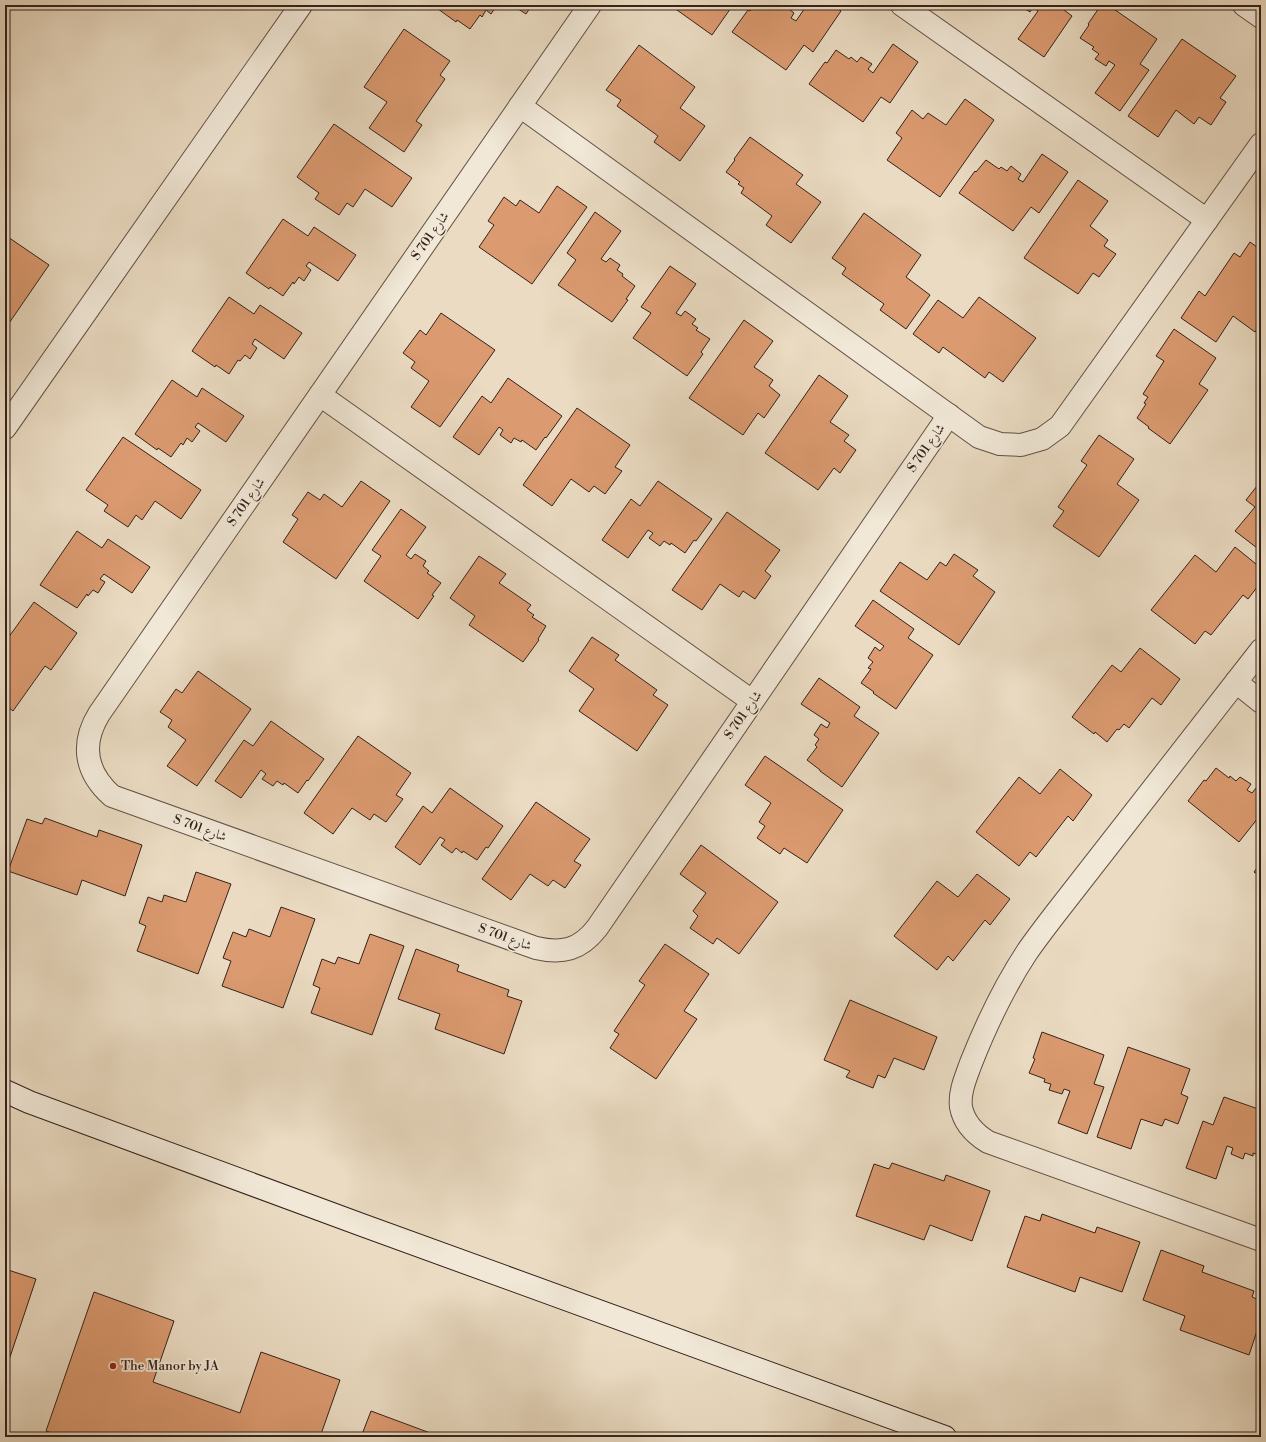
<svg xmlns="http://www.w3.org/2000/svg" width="1266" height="1442" viewBox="0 0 1266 1442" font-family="'Libre Bodoni',Amiri,serif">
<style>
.building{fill:#db9a70;stroke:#35221b}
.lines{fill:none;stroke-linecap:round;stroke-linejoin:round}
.street-casing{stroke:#625045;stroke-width:24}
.secondary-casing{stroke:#35221b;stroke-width:24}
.street{stroke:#f1e8d7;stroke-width:22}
.secondary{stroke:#f1e8d7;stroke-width:22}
.poi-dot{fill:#8f2418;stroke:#f1e8d7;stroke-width:1.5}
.labels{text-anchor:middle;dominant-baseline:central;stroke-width:3.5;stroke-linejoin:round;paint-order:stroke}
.street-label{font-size:13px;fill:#35221b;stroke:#f1e8d7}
.poi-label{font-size:13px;fill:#35221b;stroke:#f1e8d7;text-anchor:start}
</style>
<rect width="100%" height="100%" fill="#eadbc2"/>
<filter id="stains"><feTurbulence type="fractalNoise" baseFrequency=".005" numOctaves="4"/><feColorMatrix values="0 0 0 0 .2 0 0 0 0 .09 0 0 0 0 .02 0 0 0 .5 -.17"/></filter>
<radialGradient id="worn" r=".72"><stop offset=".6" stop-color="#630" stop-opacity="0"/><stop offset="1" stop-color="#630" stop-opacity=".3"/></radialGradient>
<!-- building -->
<g class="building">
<polygon points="434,5 497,5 491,14 486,10 482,17 480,15 470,29 457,20 456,22 434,6"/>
<polygon points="512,5 532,5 526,14"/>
<polygon points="670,5 733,5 712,35"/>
<polygon points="754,5 768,5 772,8 774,6 780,10 784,5 794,13 791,18 796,21 807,5 833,5 841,11 813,52 804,45 786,70 732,32 748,10 750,11"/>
<polygon points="1019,5 1067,5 1064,10 1072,16 1044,57 1018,39 1038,11 1033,7 1030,12"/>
<polygon points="1101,5 1108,5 1157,39 1140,64 1149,70 1120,111 1095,93 1115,65 1109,61 1106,66 1095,59 1099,54 1092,49 1094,47 1080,38 1089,25 1088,24"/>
<polygon points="404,29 450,61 440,75 445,79 416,121 422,125 404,152 369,128 387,102 364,87"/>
<polygon points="1182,39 1236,76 1220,98 1226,102 1211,125 1199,117 1194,124 1176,110 1158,137 1128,116"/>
<polygon points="893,44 918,62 890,103 881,97 863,122 809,84 825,62 827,63 836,50 849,59 851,57 857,62 861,57 872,64 868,69 873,73"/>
<polygon points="639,45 695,87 680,108 705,126 680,161 654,142 658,136 617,106 621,100 606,90"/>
<polygon points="965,99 994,120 940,197 887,160 902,138 896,133 912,110 923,119 928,113 946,125"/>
<polygon points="334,124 412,178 392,207 365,189 353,207 347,203 339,215 315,199 319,193 297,177"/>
<polygon points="750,137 803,175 796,184 821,202 791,243 766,225 772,216 741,193 744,188 738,184 740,182 726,172 735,160 734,159"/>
<polygon points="1042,154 1068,172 1039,213 1031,207 1013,231 959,193 975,171 976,172 986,160 999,169 1001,167 1007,171 1011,166 1021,174 1018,179 1023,182"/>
<polygon points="1078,180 1108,201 1090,226 1108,240 1104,246 1116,254 1099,277 1093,273 1078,294 1024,258"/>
<polygon points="557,186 587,207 532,284 479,247 494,225 488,221 504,197 516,206 520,200 539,213"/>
<polygon points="595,212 621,231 601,259 606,262 610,258 620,265 617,270 623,274 622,276 635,286 626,299 628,300 612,322 558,285 576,260 567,253"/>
<polygon points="864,213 921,255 906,277 930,295 906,329 880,310 884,304 842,274 846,268 832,258"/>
<polygon points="283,219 308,236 314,227 356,255 338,281 309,262 306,266 311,270 304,281 299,277 294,284 293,282 283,296 270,287 269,289 246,273"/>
<polygon points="5,235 49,265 5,329"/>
<polygon points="1250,242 1261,250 1261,324 1255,332 1233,316 1216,342 1181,318 1199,291 1205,296 1234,253 1240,257"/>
<polygon points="670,266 696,284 676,313 681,316 685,311 696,319 692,324 698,328 696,330 710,339 701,352 703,354 687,376 633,338 651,313 641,307"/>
<polygon points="229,297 254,314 260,305 302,333 284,359 255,339 252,344 257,348 250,359 245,355 240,361 238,360 229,374 216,365 215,367 192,351"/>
<polygon points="979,297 1036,338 1003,382 989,372 985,378 943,347 939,353 913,334 938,300 963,318"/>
<polygon points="441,313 495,350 440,427 411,407 429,381 411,368 415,362 403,353 420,330 426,335"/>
<polygon points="744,320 773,341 754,367 773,380 769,386 780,395 764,418 758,413 743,435 689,398"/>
<polygon points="1174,329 1216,358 1199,384 1208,390 1170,444 1148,428 1149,427 1137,418 1146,404 1144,403 1148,397 1143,394 1164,361 1156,356"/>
<polygon points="819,375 848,396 830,422 849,435 844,441 856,450 840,473 834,468 818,490 765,453"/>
<polygon points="508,378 562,416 546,438 545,437 536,450 522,440 521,442 514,438 511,443 500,435 503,430 499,427 479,455 453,437 482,396 491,403"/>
<polygon points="172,380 197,397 202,388 244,416 226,442 198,423 195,427 200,431 192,442 187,438 183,445 181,443 171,457 158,448 157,450 135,434"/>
<polygon points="577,408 630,445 615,467 622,471 605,494 594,486 589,492 571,479 552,506 523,485"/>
<polygon points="1099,435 1134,459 1117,484 1139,500 1099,557 1053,526 1064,511 1058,507 1087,465 1081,461"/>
<polygon points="123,437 201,490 181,519 155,501 142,520 136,515 128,527 104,511 108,505 86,490"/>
<polygon points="361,481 390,501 336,579 283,542 298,519 292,515 308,492 320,500 324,494 342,507"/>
<polygon points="658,481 712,519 696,541 694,540 685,553 671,543 670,545 664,541 660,546 649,538 653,533 648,530 628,558 602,540 631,499 640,506"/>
<polygon points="1261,481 1261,551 1235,531 1255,507 1246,500"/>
<polygon points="401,509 426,527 406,555 411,559 415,554 426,561 423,566 429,571 427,573 441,583 432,595 434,596 418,619 364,581 381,556 372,550"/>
<polygon points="727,512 780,550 765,571 771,576 755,599 743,591 739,597 720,584 702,610 672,590"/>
<polygon points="77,531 102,548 108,539 150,567 132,593 104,574 100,579 105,582 98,593 93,590 88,596 87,594 77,608 40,585"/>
<polygon points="1235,547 1261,568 1261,582 1248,599 1243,595 1211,635 1205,631 1195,644 1151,610 1195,555 1216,572"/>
<polygon points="954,554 978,570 973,576 995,592 959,645 880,591 900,562 927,580 940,562 946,566"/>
<polygon points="479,556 506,574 499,583 531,605 527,610 534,615 532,617 546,626 538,639 539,640 523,662 469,625 475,616 450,598"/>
<polygon points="873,600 914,629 908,638 933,655 896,709 873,693 874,692 861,683 871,669 868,668 873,662 868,658 875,647 880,651 884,646 855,626"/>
<polygon points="34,602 77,633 51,670 45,666 13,711 8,707 5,711 5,636 8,638"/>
<polygon points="592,637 619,655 615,660 657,690 653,695 668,705 637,751 579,711 594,689 569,671"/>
<polygon points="1140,648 1180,679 1161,705 1152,698 1129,728 1124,724 1119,730 1117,729 1107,742 1095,732 1094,734 1072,717 1112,665 1121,672"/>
<polygon points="198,671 251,709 197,786 167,766 186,740 168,727 172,720 160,712 176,689 182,693"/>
<polygon points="819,678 860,707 854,716 879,733 842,787 820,771 820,770 807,760 817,747 815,745 819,739 814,735 821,724 827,728 830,723 801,704"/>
<polygon points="271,721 324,759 308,781 307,780 298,793 284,783 283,785 277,781 273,786 262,779 266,774 261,770 241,798 215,781 244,740 253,746"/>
<polygon points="358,736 411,773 396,795 403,799 386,822 374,814 370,820 352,808 333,834 304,813"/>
<polygon points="765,756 843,810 807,863 784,848 780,854 757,838 765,826 759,822 771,803 745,785"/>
<polygon points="1216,768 1229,778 1230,776 1236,781 1240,777 1251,784 1247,790 1252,793 1261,782 1261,820 1258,818 1239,842 1188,801 1204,780 1206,781"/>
<polygon points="1060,769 1092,795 1073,821 1068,816 1036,857 1030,852 1019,866 976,832 1019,777 1040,794"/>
<polygon points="450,788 503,826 488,848 486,847 477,860 463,851 462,853 456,848 452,853 441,845 445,840 440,837 420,865 395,847 423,806 432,813"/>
<polygon points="536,802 590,839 574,861 581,865 565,888 553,880 548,886 530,874 511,900 482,879"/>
<polygon points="45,818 97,837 99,830 142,845 125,896 82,880 77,895 8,871 27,819 42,824"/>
<polygon points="701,845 778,902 739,954 717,938 713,944 690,928 698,916 693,911 706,893 680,874"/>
<polygon points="1261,863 1261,877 1254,872"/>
<polygon points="196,872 231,884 198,974 137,951 146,926 139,923 148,897 162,902 164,895 186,902"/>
<polygon points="977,874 1010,899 990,925 985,920 953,961 948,956 937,970 894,936 937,881 958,897"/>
<polygon points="281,907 315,919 283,1008 222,986 231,961 223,958 233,932 246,937 249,929 270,937"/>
<polygon points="370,934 404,946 372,1035 311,1013 320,988 313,985 322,959 335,964 338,957 359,964"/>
<polygon points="665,944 709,974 684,1011 697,1019 656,1079 610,1048 619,1034 614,1031 645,985 639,981"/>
<polygon points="416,949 459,965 457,971 509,990 507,996 522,1001 504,1054 435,1029 440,1014 398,999"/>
<polygon points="850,1000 937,1037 924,1070 894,1058 885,1078 878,1075 873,1088 846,1077 850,1071 824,1060"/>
<polygon points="1042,1032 1104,1055 1094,1084 1104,1087 1087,1134 1058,1123 1070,1091 1064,1089 1062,1094 1049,1090 1051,1084 1044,1082 1045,1079 1029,1073 1035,1059 1033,1058"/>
<polygon points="1128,1047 1190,1069 1181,1094 1188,1097 1178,1124 1165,1119 1162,1126 1141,1119 1131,1149 1097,1137"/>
<polygon points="1224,1097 1261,1110 1261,1156 1253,1153 1253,1156 1245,1153 1243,1159 1231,1154 1233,1148 1227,1146 1216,1179 1186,1168 1203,1121 1213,1125"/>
<polygon points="892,1163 944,1181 946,1175 990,1191 972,1241 930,1225 924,1240 856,1216 874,1164 889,1169"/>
<polygon points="1042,1214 1095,1233 1097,1227 1140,1242 1122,1292 1080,1277 1075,1292 1007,1267 1025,1216 1040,1221"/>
<polygon points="1161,1250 1204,1266 1202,1272 1254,1291 1252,1297 1261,1301 1261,1319 1249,1355 1180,1330 1185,1316 1143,1300"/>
<polygon points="5,1269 36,1279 5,1372"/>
<polygon points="94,1292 174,1321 153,1382 240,1413 261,1352 340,1380 320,1437 65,1437 46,1431"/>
<polygon points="371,1411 441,1437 361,1437"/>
</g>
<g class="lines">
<defs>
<g id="street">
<path d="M590 5 99 714C80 745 86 773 112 796L536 948C562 954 580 950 597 928L949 415"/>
<polyline points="902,5 1207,220"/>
<polyline points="1244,5 1261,17"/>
<polyline points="520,106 979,437 1000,444 1021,445 1042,439 1060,426 1261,144"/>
<polyline points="320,395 752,701"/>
<polyline points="5,428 301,5"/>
<path d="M1261 650 1056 913C1046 926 1036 939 1027 952 1004 987 986 1025 971 1063 966 1077 959 1092 961 1107 964 1123 975 1134 988 1142L1261 1240"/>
<polyline points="1236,682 1261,702"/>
</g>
<polyline id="secondary" points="5,1091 29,1102 362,1225 945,1437"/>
</defs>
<!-- street casing -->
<use href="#street" class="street-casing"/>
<!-- secondary casing -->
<use href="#secondary" class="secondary-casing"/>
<!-- street -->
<use href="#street" class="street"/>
<!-- secondary -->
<use href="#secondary" class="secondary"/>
</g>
<!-- markers -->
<circle class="poi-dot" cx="113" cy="1366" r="4"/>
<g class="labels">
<!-- street labels -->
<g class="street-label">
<text transform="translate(430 236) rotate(-55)">S 701 شارع</text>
<text transform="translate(926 448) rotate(-55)">S 701 شارع</text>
<text transform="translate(246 502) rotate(-55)">S 701 شارع</text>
<text transform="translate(743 715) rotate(-55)">S 701 شارع</text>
<text transform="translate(200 828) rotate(20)">S 701 شارع</text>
<text transform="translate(505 937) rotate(20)">S 701 شارع</text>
</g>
<!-- poi labels -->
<g class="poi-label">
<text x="121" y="1366">The Manor by JA</text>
</g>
</g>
<!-- margin -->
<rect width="1266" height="1442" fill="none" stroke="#eadbc2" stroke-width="20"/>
<rect x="6" y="6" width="1254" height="1430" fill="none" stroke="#35221b" stroke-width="2"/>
<rect x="10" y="10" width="1246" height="1422" fill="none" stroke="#35221b"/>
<rect width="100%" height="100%" filter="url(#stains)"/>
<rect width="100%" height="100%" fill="url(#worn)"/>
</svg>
